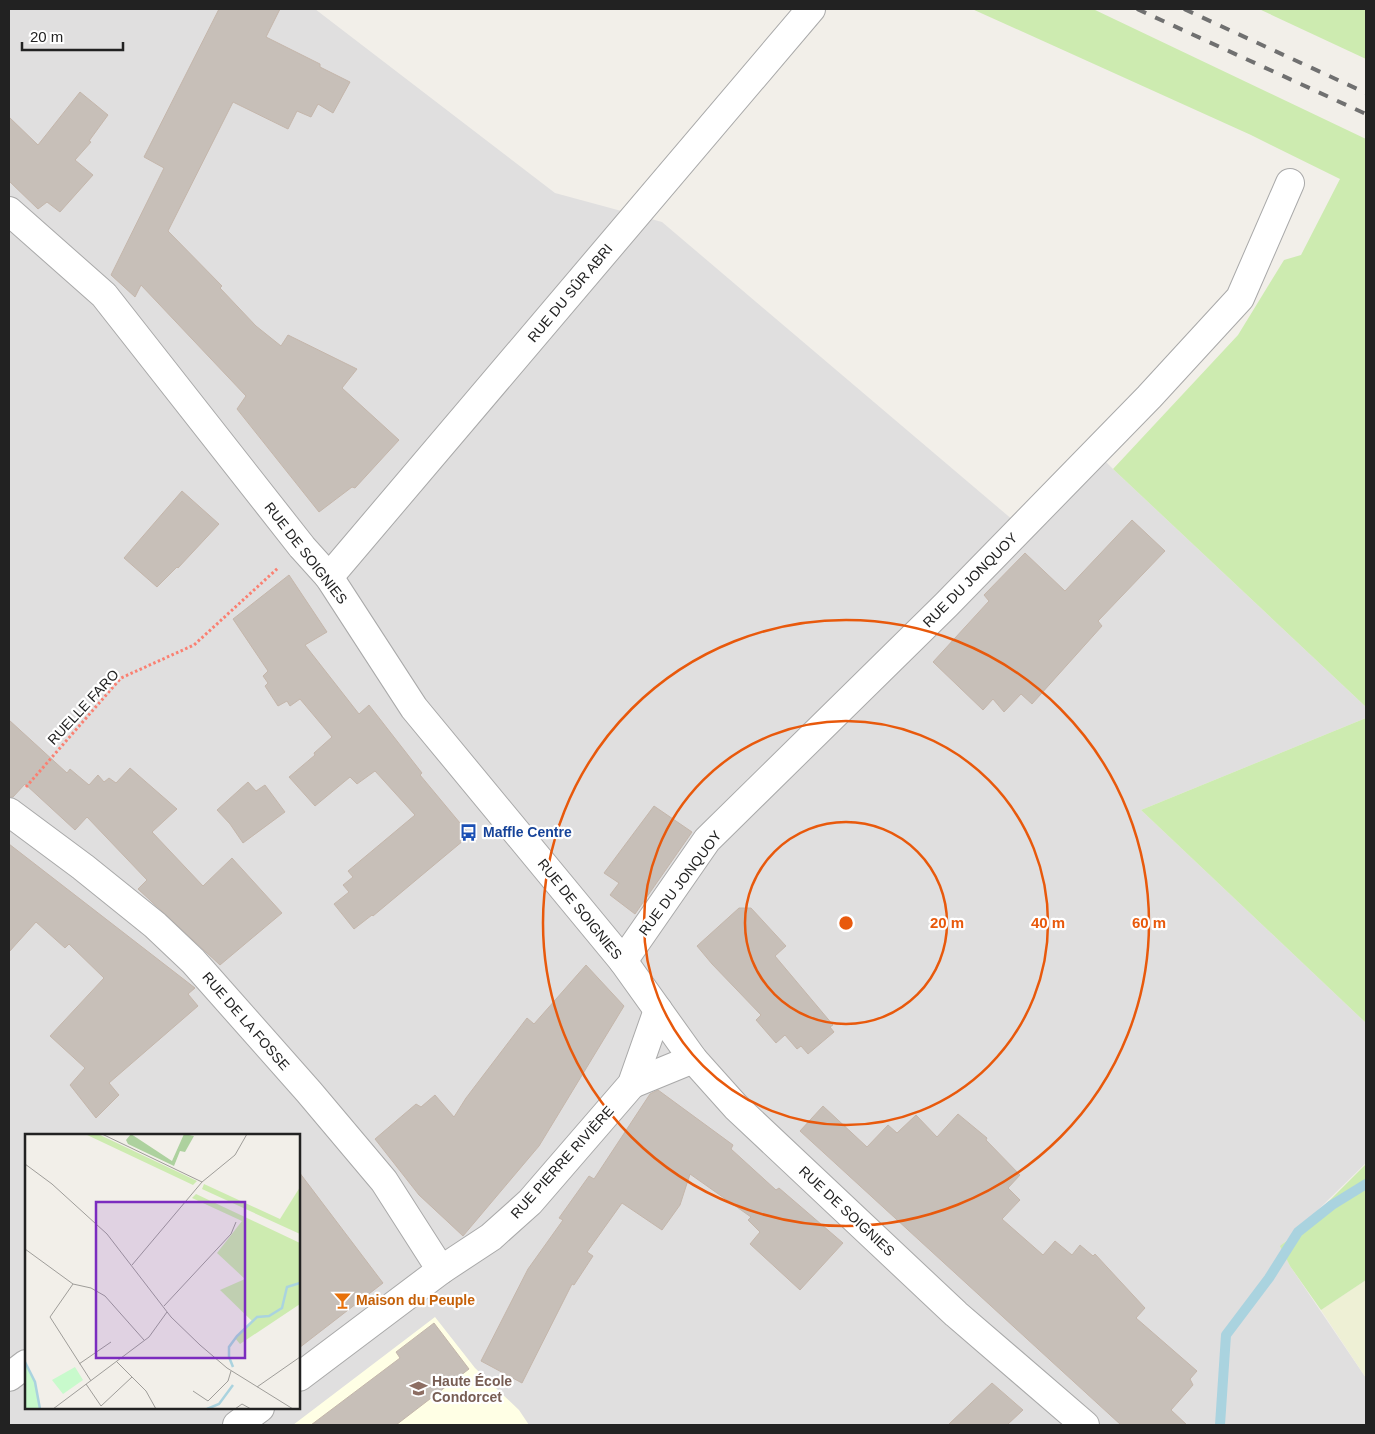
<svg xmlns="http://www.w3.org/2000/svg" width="1375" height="1434" viewBox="0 0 1375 1434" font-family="Arial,sans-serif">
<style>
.residential{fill:#e0dfdf;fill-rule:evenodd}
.education{fill:#ffffe5}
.farmland{fill:#eef0d5}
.grass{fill:#cdebb0}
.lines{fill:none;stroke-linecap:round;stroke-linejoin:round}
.stream{stroke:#aad3df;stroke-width:10}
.building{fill:#c7bfb8;stroke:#c4b6ab}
.minor-casing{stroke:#a9a9a9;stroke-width:30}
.path{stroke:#fa8072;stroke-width:3;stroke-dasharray:2.5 2.5;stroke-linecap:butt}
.minor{stroke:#fff;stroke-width:28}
.rail{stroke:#707070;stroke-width:4;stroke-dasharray:10 10;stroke-linecap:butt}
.ring{fill:none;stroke:#e8590c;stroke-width:2.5}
.labels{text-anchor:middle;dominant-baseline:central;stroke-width:4.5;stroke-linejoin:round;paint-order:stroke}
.street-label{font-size:14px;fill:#222;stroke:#fff}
.transit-label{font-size:14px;font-weight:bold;fill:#164399;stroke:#fff;text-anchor:start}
.food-label{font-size:14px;font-weight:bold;fill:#c56008;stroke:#fff;text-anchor:start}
.education-label{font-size:14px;font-weight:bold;fill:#785e54;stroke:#fff;text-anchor:start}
.inset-river{fill:none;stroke:#aad3df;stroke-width:2.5}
.inset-road{fill:none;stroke:#9f9d99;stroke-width:1}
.view{fill:#7b2cbf;fill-opacity:0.15;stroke:#7b2cbf;stroke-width:2.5}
.inset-edge{fill:none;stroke:#222;stroke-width:2.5}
.centre{fill:#e8590c;stroke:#fff;stroke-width:2.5}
.ring-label{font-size:15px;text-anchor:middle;font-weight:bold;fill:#e8590c;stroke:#fff;stroke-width:4.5;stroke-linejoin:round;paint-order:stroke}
</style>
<rect width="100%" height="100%" fill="#f2efe9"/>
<!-- residential -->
<path class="residential" d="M9 9H315L555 193 662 222 1014 521 1089 445 1113 469 1366 707V718L1141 810 1366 1023V1163L1281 1246 1290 1266 1366 1378V1425H9ZM26 1135H299V1408H26Z"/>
<!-- education -->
<polygon class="education" points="435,1317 475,1368 519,1410 529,1425 293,1425"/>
<!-- farmland -->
<polygon class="farmland" points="1366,1280 1366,1378 1321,1310"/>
<!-- grass -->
<g class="grass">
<polygon points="972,9 1093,9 1366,139 1366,707 1113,469 1238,335 1284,260 1301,255 1340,179 1251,135"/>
<polygon points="1259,9 1366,9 1366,59"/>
<polygon points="1366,718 1366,1023 1141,810"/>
<polygon points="1366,1164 1366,1280 1321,1310 1290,1266 1280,1246 1298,1232"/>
</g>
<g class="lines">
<!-- stream -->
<polyline class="stream" points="1220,1425 1226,1335 1269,1278 1298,1232 1332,1205 1366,1184"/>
</g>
<!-- building -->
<g class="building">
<polygon points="219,9 280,9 266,37 320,64 320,67 350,82 333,113 318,104 311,117 297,111 288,129 233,102 168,231 222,286 220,288 256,326 281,346 288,335 357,369 342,388 399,440 355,488 352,487 319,512 237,409 246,396 141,285 135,297 111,275 164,168 144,157"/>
<polygon points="80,92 108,115 89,141 91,142 75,160 93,175 60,212 47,202 38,209 9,181 9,117 38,145"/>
<polygon points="182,491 219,524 178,568 177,567 157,587 124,558"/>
<polygon points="1132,520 1165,551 1098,621 1102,626 1032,704 1021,694 1004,712 993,699 983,710 933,662 989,601 984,595 1025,553 1065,591"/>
<polygon points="289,575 327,632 305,645 359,714 369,705 422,773 420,775 470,835 373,916 372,915 354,929 334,904 349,892 343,885 353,877 348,871 415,815 375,771 357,784 350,777 315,806 289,777 315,755 314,753 332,737 300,699 290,706 287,701 278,706 265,686 268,683 263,676 268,671 233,619"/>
<polygon points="9,720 67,773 70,769 89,785 98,775 104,782 109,778 116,783 130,768 177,809 152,832 203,886 232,858 282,913 220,965 138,889 147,880 87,817 75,830 25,784 13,797 9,797"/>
<polygon points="248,782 256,791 265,785 285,812 243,843 230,824 217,810"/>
<polygon points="654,806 692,832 635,914 610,895 619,883 604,873"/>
<polygon points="9,844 195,988 188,994 198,1006 109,1083 119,1095 96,1118 70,1085 85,1068 50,1036 104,978 69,944 65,948 36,922 9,952"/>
<polygon points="739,908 751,908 786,946 775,956 833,1025 830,1027 834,1032 808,1054 801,1046 797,1049 785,1035 776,1043 756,1020 761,1015 712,964 697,946"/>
<polygon points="586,965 624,1006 539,1146 463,1236 419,1195 375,1139 416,1104 421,1107 435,1095 454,1117 466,1098 527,1018 534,1024"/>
<polygon points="658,1090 733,1145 731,1149 776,1190 779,1188 843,1243 800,1290 750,1244 760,1232 748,1220 751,1217 690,1174 680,1205 662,1230 622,1203 587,1252 593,1256 574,1285 572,1284 522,1383 481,1361 528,1269 563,1220 559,1218 589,1176 594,1179 650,1094"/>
<polygon points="823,1106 867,1147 888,1125 897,1133 916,1115 937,1137 958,1114 987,1138 986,1140 1020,1175 1008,1188 1020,1200 1002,1219 1043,1255 1055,1241 1072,1255 1080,1245 1093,1256 1095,1254 1145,1308 1136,1318 1197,1371 1190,1379 1193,1385 1171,1410 1187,1425 1121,1425 800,1131"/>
<polygon points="299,1172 383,1283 299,1348"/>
<polygon points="434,1323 469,1369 396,1425 311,1425 400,1358 396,1352"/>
<polygon points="992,1383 1023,1410 1007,1425 948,1425"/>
</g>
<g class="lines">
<defs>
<g id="minor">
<polyline points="9,211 104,295 302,547 329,577 414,708 623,961 693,1059 736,1107 956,1314 1085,1425"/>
<polyline points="329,577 811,9"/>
<polyline points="9,812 83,867 155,925 193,961 309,1092 384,1181 441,1270"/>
<polyline points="623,961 707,840 946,605 1149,397 1240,298 1290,183"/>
<polyline points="632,1084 693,1059"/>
<polyline points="9,1377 26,1364"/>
<polyline points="299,1377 441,1270 491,1237 530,1202 632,1084 658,1010"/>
<polyline points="237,1425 260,1408"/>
</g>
</defs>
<!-- minor casing -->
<use href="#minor" class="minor-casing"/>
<!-- path -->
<polyline class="path" points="26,787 121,678 194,645 278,568"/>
<!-- minor -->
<use href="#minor" class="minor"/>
<!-- rail -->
<g class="rail">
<polyline points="1137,9 1366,114"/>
<polyline points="1184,9 1366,93"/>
</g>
</g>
<!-- distance rings -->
<g class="ring">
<circle cx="846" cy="923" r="101"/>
<circle cx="846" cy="923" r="202"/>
<circle cx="846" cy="923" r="303"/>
</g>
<!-- icons -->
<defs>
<symbol id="bus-bare" viewBox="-9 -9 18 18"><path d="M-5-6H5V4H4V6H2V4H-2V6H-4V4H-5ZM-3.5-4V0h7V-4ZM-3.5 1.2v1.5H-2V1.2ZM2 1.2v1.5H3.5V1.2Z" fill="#1a4fb4" stroke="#fff" stroke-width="2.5" paint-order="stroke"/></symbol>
<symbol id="bar-bare" viewBox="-9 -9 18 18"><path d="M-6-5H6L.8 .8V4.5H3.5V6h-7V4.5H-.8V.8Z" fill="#e8710a" stroke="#fff" stroke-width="2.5" paint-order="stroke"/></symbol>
<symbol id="university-bare" viewBox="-9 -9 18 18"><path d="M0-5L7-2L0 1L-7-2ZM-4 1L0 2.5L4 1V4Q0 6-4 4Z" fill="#8d6e63" stroke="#fff" stroke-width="2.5" paint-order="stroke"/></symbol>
</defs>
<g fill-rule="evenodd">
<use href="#bus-bare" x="456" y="820" width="25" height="25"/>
<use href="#bar-bare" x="330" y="1288" width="25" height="25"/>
<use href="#university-bare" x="406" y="1376" width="25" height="25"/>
</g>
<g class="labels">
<!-- street labels -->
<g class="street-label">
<text transform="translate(570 293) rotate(-50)">RUE DU SÛR ABRI</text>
<text transform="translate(306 553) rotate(52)">RUE DE SOIGNIES</text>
<text transform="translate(970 580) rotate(-45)">RUE DU JONQUOY</text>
<text transform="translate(83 707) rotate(-47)">RUELLE FARO</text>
<text transform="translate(680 883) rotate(-53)">RUE DU JONQUOY</text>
<text transform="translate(580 909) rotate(51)">RUE DE SOIGNIES</text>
<text transform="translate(246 1021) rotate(49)">RUE DE LA FOSSE</text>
<text transform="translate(562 1162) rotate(-48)">RUE PIERRE RIVIÈRE</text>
<text transform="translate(847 1211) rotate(43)">RUE DE SOIGNIES</text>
</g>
<!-- transit labels -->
<g class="transit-label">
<text x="483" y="832">Maffle Centre</text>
</g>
<!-- food labels -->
<g class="food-label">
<text x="356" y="1300">Maison du Peuple</text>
</g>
<!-- education labels -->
<g class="education-label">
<text x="432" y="1381">Haute École<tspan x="432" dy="16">Condorcet</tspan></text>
</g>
</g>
<!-- overview -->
<g transform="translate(25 1134)">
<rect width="275" height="275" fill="#f2efe9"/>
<path d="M60 0H73L172 47 168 51ZM179 50 255 85 275 53V100L177 55ZM171 60 275 109V170L215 210 210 204 227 187 195 156 220 145 192 119 217 87 167 64Z" fill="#cdebb0"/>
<path d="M106 0 147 27 159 0 169 2 160 18 155 17 149 32 103 10 101 6Z" fill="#add19e"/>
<path d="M0 228 10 248 15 275H0ZM50 233 58 246 38 260 27 246Z" fill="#c8facc"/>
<path class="inset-river" d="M0 228 10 248 15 275M208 233 204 223V213L212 202 232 183 244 182 257 174 262 153 275 149M182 275 194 270 208 251"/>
<path class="inset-road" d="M77 0 177 48M0 30 27 50 82 100 146 183 175 211 202 234 268 275M0 115 48 150 66 154 80 162 119 206M107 131 177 48 210 21 222 0M48 150 25 183 66 247M139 172 206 100 211 88M91 227 121 257 131 275M54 230 86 208M61 250 76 272 107 243M232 253 275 223M168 257 183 267 203 247 206 237M28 275 124 203 142 178M210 275 217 270 226 275"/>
<path class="view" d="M71 68H220V224H71Z"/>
<rect width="275" height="275" class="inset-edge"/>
</g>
<circle cx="846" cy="923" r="8" class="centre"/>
<g class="ring-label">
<text x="947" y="928">20 m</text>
<text x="1048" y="928">40 m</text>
<text x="1149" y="928">60 m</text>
</g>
<!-- border -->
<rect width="1375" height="1434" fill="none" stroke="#222222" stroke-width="20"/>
<!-- scale -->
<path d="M22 42v8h101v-8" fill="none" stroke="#222222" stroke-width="2.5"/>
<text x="30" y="42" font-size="15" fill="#222222" stroke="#ffffff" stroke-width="4" paint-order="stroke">20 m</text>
</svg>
